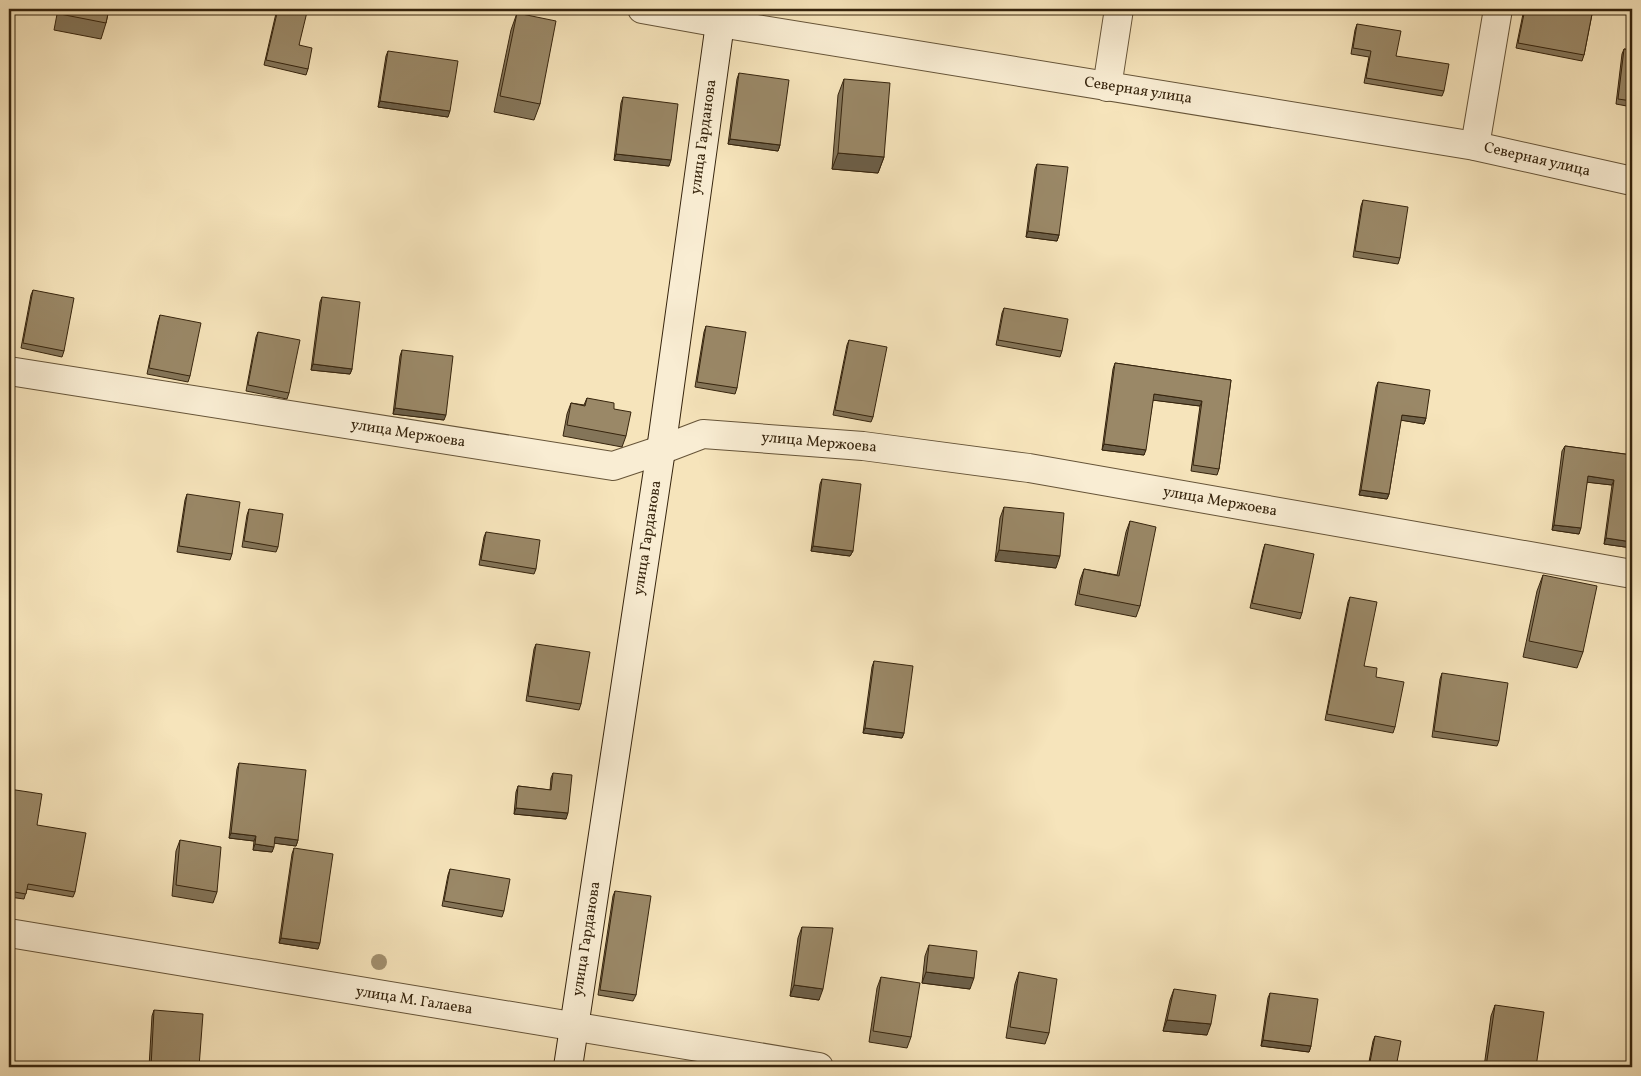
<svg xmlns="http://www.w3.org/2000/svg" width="1641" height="1076" viewBox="0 0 1641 1076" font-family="Vollkorn,serif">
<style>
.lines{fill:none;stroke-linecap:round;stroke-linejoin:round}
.street-casing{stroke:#665438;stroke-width:30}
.secondary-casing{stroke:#36240d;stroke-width:30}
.street{stroke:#f9edd3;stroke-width:28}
.secondary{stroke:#f9edd3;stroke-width:28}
.tree{fill:#a2906f}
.wall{fill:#847559;stroke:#36240d}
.shaded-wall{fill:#6c5f48;stroke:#36240d}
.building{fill:#9a8867;stroke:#36240d}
.labels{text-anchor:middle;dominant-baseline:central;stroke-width:4;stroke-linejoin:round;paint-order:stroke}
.street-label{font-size:15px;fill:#36240d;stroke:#f9edd3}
</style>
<rect width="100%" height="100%" fill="#f6e4bb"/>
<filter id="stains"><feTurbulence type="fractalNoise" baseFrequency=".004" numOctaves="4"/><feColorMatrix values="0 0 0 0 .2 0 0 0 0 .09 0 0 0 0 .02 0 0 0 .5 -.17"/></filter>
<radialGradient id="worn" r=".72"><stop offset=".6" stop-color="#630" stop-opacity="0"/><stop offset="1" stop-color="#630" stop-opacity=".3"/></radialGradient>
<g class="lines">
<defs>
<g id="street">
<polyline points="642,9 720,23 1475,146 1632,181"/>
<polyline points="1107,87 1119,9"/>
<polyline points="1475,146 1498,9"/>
<polyline points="9,371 613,466 661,450 703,434 863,446 1029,468 1632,574"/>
<polyline points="9,933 819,1067"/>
</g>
<polyline id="secondary" points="568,1067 661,450 722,9"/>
</defs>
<!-- street casing -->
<use href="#street" class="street-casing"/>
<!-- secondary casing -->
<use href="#secondary" class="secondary-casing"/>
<!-- street -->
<use href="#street" class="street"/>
<!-- secondary -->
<use href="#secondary" class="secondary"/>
</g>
<!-- trees -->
<circle class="tree" cx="379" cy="962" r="8"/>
<!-- wall -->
<g class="wall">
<polygon points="58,9 109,9 106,23 101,39 54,30"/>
<polygon points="277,9 292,9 299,45 308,69 306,75 264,65"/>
<polygon points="968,9 998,9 996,14"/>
<polygon points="1524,9 1593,9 1584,55 1582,61 1516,48"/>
<polygon points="517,13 540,104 534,120 494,112 511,30"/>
<polygon points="1357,24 1396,56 1444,91 1442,96 1364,83 1369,57 1351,54 1355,30"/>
<polygon points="1624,49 1632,50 1632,107 1616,104 1622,54"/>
<polygon points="388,51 448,117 378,107 386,56"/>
<polygon points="739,73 780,145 778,151 728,144 737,79"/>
<polygon points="844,79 884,157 878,173 832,169 838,95"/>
<polygon points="623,97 669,166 614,160 621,103"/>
<polygon points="1037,164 1059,235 1057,241 1026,237 1035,169"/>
<polygon points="1363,200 1400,258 1398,264 1353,257 1361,206"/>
<polygon points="33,290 64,351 62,357 21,348 31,295"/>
<polygon points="322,297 352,369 350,374 311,370 320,302"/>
<polygon points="1004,308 1062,351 1060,357 996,345 1002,313"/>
<polygon points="160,315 190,376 188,382 147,374 158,321"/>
<polygon points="706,326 737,388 735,394 695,387 704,332"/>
<polygon points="258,332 289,393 287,399 246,391 256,337"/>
<polygon points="849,340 873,417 871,422 833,415 847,345"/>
<polygon points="402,350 444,420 393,414 400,356"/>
<polygon points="1115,363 1231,380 1219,469 1217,475 1191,471 1200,406 1153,400 1144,455 1102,450 1113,369"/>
<polygon points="1378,382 1426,418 1424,424 1401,420 1389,494 1387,499 1359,495 1376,387"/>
<polygon points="587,398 626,436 622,447 563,436 567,414 571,403 584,405"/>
<polygon points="1565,446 1632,455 1632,548 1604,544 1612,485 1587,482 1579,534 1552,530 1562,451"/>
<polygon points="822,479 853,551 850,556 811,551 820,484"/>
<polygon points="187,494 232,554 230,560 177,552 185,500"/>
<polygon points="1004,507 1056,568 995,561 1000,518"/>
<polygon points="249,509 278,547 276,552 242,547 247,515"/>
<polygon points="1130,521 1140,606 1136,617 1075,605 1080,580 1084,569 1117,575 1126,532"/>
<polygon points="486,532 536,569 534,574 479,565 484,537"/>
<polygon points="1265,544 1302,613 1300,619 1250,608 1263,550"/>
<polygon points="1543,575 1583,652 1577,668 1523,657 1537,591"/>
<polygon points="1350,597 1364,666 1376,677 1395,727 1393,733 1325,720 1348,602"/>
<polygon points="536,644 581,704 579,710 526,701 534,649"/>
<polygon points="874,661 904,733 902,738 863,733 872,667"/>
<polygon points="1442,673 1499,741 1497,746 1432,737 1440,679"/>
<polygon points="239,763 298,840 296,846 274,843 272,852 253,850 254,841 229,838 237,769"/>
<polygon points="553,773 566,819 514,814 516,792 518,786 550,790 551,778"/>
<polygon points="9,789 37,825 75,892 73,897 27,889 24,899 9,897"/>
<polygon points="180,840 217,892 213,903 172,896 176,851"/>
<polygon points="294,848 318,949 279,943 292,854"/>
<polygon points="450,869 504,911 502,917 442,906 448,875"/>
<polygon points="615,891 636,995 633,1001 598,995 613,896"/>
<polygon points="802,927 819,1000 790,996 798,938"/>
<polygon points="929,945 970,989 922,983 925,956"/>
<polygon points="1019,972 1049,1033 1045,1044 1006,1038 1015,984"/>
<polygon points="881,977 911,1037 907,1048 869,1042 877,988"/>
<polygon points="1174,989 1207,1035 1163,1031 1170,1000"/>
<polygon points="1270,993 1311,1046 1309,1052 1261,1046 1268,998"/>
<polygon points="1495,1005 1536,1067 1484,1067 1491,1016"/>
<polygon points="154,1010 199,1067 149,1067 152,1016"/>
<polygon points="1375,1036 1396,1067 1368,1067 1373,1041"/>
</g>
<!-- shaded-wall -->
<g class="shaded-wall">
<polygon points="380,101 450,111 448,117 378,107"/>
<polygon points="730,139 780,145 778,151 728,144"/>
<polygon points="838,153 884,157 878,173 832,169"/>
<polygon points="616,154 671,160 669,166 614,160"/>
<polygon points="1028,231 1059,235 1057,241 1026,237"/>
<polygon points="313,364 352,369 350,374 311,370"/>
<polygon points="1154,394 1202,401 1200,406 1152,400"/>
<polygon points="395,408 446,415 444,420 393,414"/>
<polygon points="1402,415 1426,418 1424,424 1400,420"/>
<polygon points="1104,444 1146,450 1144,455 1102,450"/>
<polygon points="1588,476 1614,480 1612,485 1585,482"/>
<polygon points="1361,490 1389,494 1387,499 1359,495"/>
<polygon points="1554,525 1581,528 1579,534 1552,530"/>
<polygon points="1606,538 1632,542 1632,548 1604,544"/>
<polygon points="813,546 853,551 850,556 811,551"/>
<polygon points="999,550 1060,556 1056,568 995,561"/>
<polygon points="865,728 904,733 902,738 863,733"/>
<polygon points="516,808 568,813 566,819 514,814"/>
<polygon points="231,833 256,836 254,841 229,838"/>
<polygon points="275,837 298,840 296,846 273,843"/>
<polygon points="255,844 274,847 272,852 253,850"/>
<polygon points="281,938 320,943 318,949 279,943"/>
<polygon points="926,972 974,978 970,989 922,983"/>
<polygon points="794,985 823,989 819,1000 790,996"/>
<polygon points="1167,1020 1211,1024 1207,1035 1163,1031"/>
<polygon points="1263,1040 1311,1046 1309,1052 1261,1046"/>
</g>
<!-- building -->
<g class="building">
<polygon points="61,9 109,9 106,23 60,14"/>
<polygon points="278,9 292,9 307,12 299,45 312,48 308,69 266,60"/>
<polygon points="1525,9 1593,9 1584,55 1518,43"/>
<polygon points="517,13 556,21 540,104 500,96"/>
<polygon points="1357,24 1401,31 1396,56 1449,64 1444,91 1366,78 1371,51 1353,48"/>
<polygon points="1624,49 1632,50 1632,101 1618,99"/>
<polygon points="388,51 458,61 450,111 380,101"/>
<polygon points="739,73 789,80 780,145 730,139"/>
<polygon points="844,79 890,83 884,157 838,153"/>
<polygon points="623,97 678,104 671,160 616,154"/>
<polygon points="1037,164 1068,167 1059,235 1028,231"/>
<polygon points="1363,200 1408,207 1400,258 1355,251"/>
<polygon points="33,290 74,298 64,351 23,343"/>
<polygon points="322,297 360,302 352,369 313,364"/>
<polygon points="1004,308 1068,319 1062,351 998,340"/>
<polygon points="160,315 201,323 190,376 149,368"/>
<polygon points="706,326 746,332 737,388 697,382"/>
<polygon points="258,332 300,340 289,393 248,385"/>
<polygon points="849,340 887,347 873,417 835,410"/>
<polygon points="402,350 453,356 446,415 395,408"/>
<polygon points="1115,363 1231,380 1219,469 1193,465 1202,401 1154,394 1146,450 1104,444"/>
<polygon points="1378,382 1430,390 1426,418 1402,415 1389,494 1361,490"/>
<polygon points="587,398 614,403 614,409 631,412 626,436 567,425 571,403 585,406"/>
<polygon points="1565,446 1632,455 1632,542 1606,538 1614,480 1588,476 1581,528 1554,525"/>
<polygon points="822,479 861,484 853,551 813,546"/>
<polygon points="187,494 240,502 232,554 179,546"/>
<polygon points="1004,507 1064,513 1060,556 999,550"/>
<polygon points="249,509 283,514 278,547 244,541"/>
<polygon points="1130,521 1156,527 1140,606 1079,594 1084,569 1119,576"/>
<polygon points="486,532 540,540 536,569 481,560"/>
<polygon points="1265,544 1314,554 1302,613 1252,603"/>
<polygon points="1543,575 1597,586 1583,652 1529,641"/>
<polygon points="1350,597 1377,602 1364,666 1377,668 1376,677 1404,682 1395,727 1327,714"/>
<polygon points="536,644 590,652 581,704 528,696"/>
<polygon points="874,661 913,666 904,733 865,728"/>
<polygon points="1442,673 1508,683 1499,741 1434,731"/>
<polygon points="239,763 306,770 298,840 275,837 274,847 255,844 256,836 231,833"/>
<polygon points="553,773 572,775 568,813 516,808 518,786 551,790"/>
<polygon points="9,789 42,794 37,825 86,833 75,892 28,884 26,894 9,891"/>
<polygon points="180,840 221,847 217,892 176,885"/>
<polygon points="294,848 333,854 320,943 281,938"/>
<polygon points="450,869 510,879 504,911 444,901"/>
<polygon points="615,891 651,896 636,995 600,990"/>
<polygon points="802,927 833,928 823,989 794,985"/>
<polygon points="929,945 977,951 974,978 926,972"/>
<polygon points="1019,972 1057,979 1049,1033 1010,1027"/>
<polygon points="881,977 920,983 911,1037 873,1031"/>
<polygon points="1174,989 1216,995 1211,1024 1167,1020"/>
<polygon points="1270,993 1318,999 1311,1046 1263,1040"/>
<polygon points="1495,1005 1544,1012 1536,1067 1486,1067"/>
<polygon points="154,1010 203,1014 199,1067 151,1067"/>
<polygon points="1375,1036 1401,1041 1396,1067 1369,1067"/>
</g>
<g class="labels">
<!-- street labels -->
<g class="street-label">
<text transform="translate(1138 91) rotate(9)">Северная улица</text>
<text transform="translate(704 137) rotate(-82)">улица Гарданова</text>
<text transform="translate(1537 160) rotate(13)">Северная улица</text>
<text transform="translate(408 434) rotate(9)">улица Мержоева</text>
<text transform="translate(819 443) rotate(5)">улица Мержоева</text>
<text transform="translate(1220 502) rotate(10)">улица Мержоева</text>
<text transform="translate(648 538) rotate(-81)">улица Гарданова</text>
<text transform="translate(587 939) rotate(-81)">улица Гарданова</text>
<text transform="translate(414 1001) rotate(9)">улица М. Галаева</text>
</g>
</g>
<!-- margin -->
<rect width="1641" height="1076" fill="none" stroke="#f6e4bb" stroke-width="30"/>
<rect x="10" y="10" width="1621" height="1056" fill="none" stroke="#36240d" stroke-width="2.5"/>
<rect x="15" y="15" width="1611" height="1046" fill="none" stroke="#36240d"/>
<rect width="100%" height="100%" filter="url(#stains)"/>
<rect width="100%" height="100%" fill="url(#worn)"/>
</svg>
